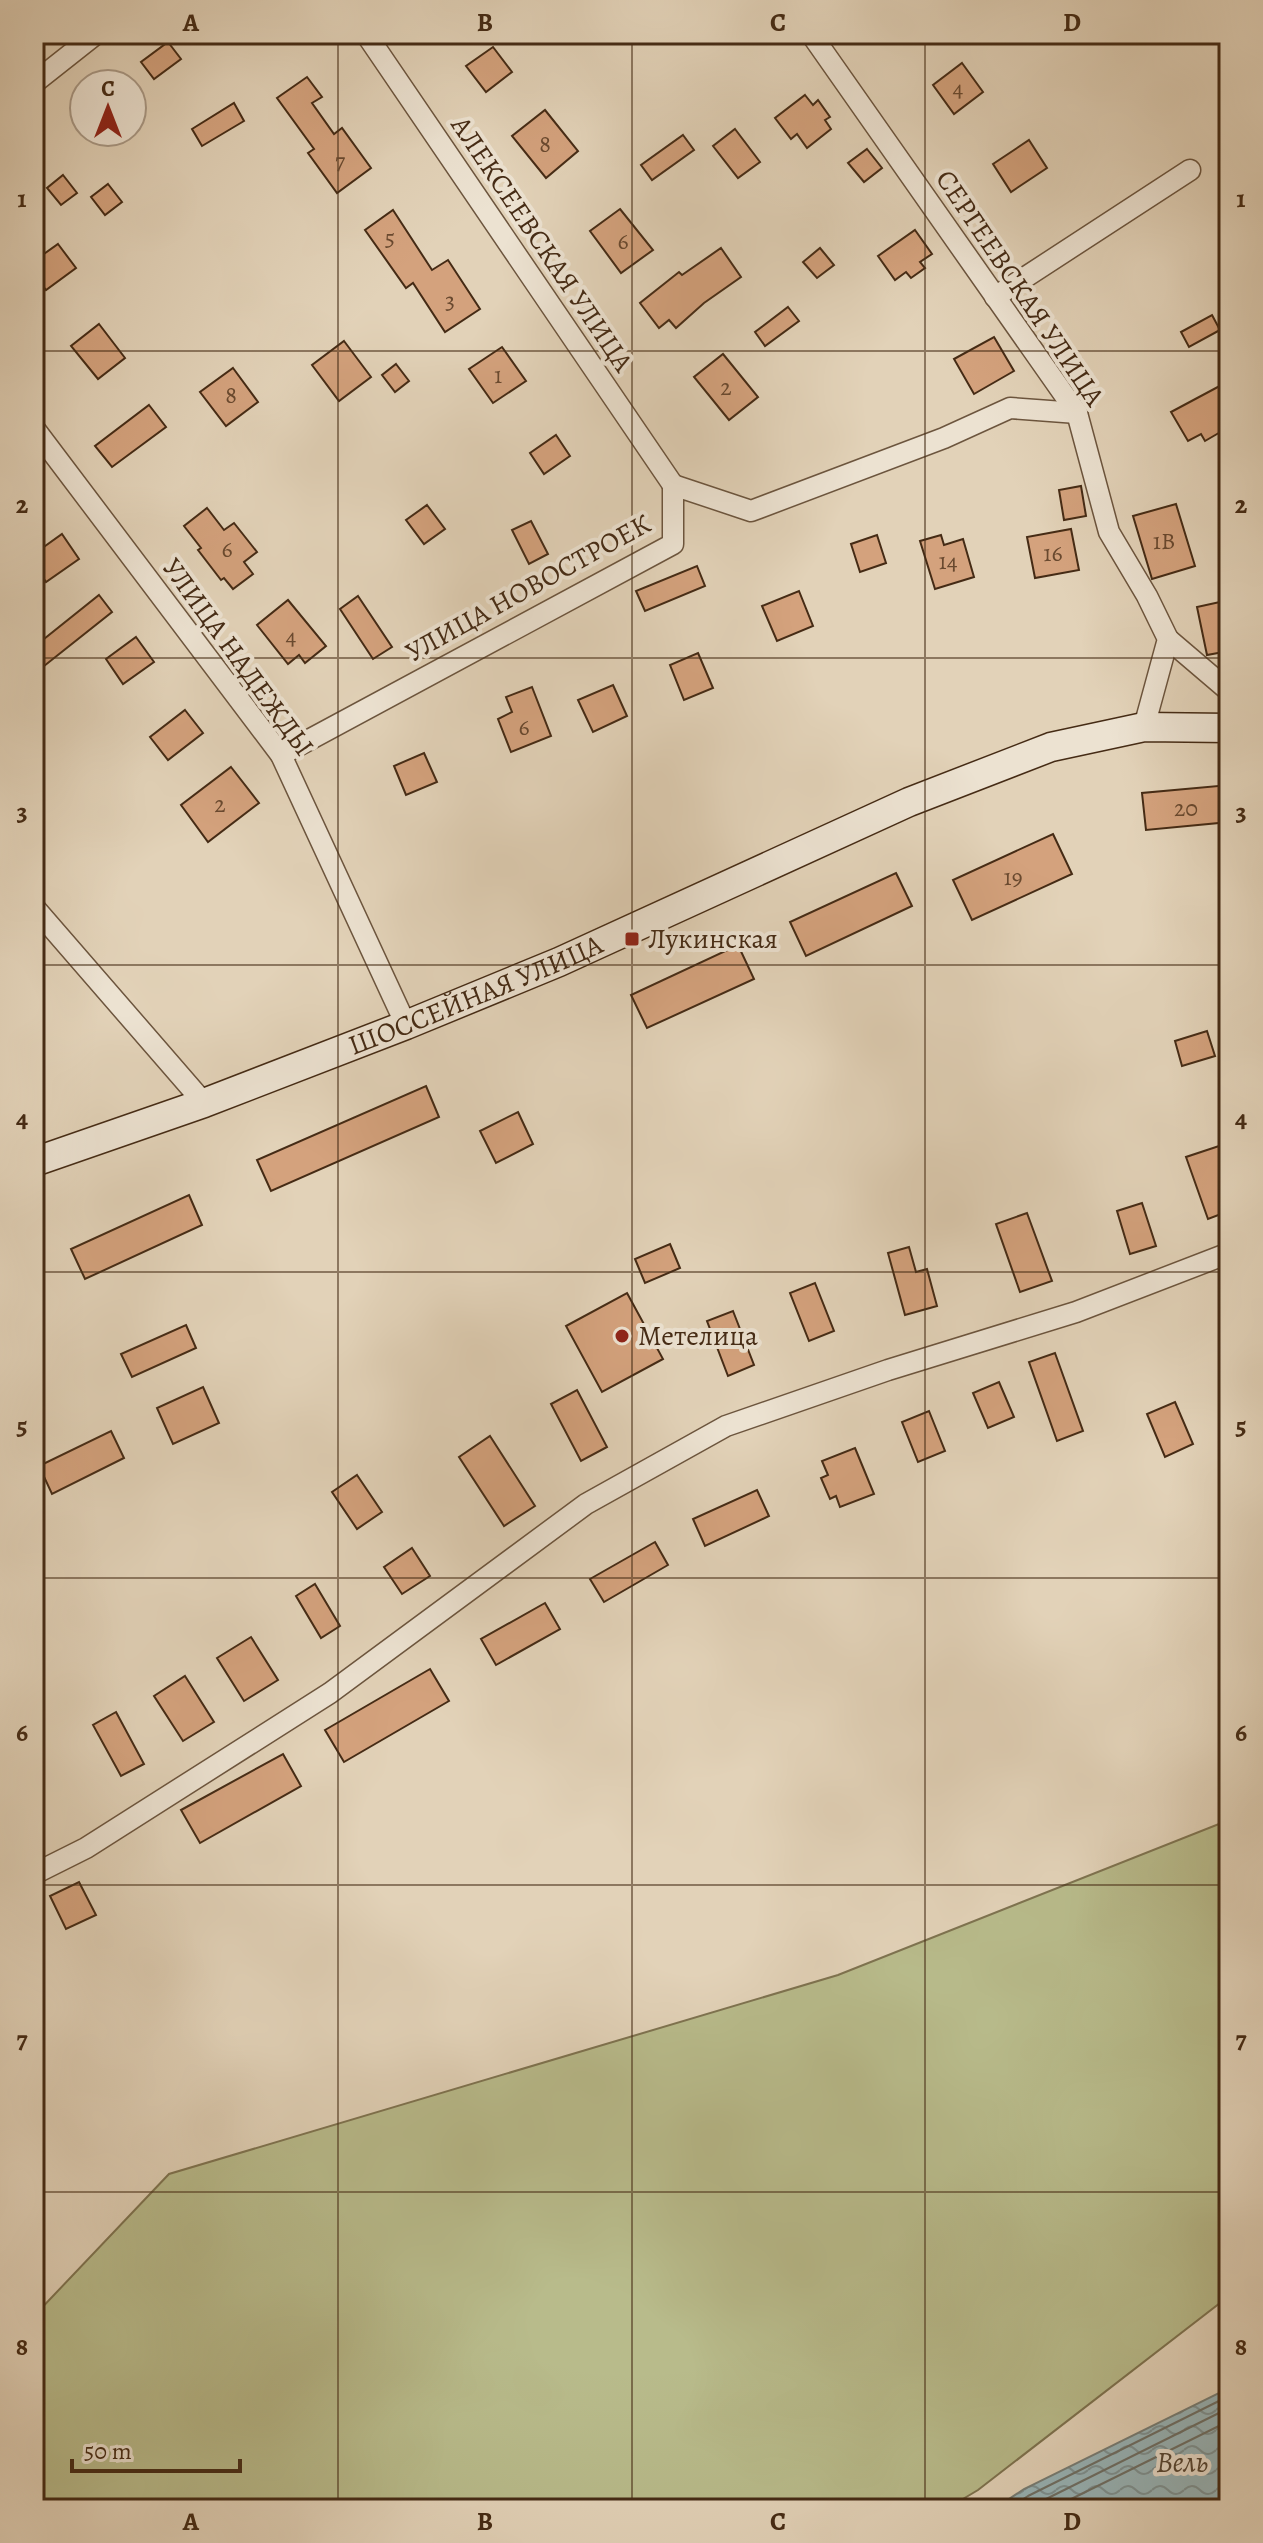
<svg xmlns="http://www.w3.org/2000/svg" width="1263" height="2543" viewBox="0 0 1263 2543" font-family="Alegreya,serif">
<style>
.grass{fill:#b8bb8b;stroke:#7e7350;stroke-width:2}
.water{fill:url(#water-waves);stroke:#777e77;stroke-width:2}
.lines{fill:none;stroke-linecap:round;stroke-linejoin:round}
.shore{stroke:#6e7067;stroke-width:2}
.building{fill:#d4a27d;stroke:#452b15;stroke-width:2}
.minor-casing{stroke:#6c553e;stroke-width:23}
.secondary-casing{stroke:#452b15;stroke-width:31}
.minor{stroke:#ece2d1;stroke-width:20}
.secondary{stroke:#ece2d1;stroke-width:28}
.grid{fill:none;stroke:#452b15;stroke-width:2;stroke-opacity:0.55}
.poi-dot{fill:#8f2418;stroke:#ece2d1;stroke-width:3}
.labels{text-anchor:middle;dominant-baseline:central;stroke-width:8;stroke-linejoin:round;paint-order:stroke}
.number-label{font-size:24px;fill:#69492f}
.street-label{font-size:28px;fill:#452b15;stroke:#ece2d1}
.poi-label{font-size:28px;fill:#452b15;stroke:#ece2d1;text-anchor:start}
.water-label{font-size:30px;font-style:italic;fill:#564736;stroke:#ece2d1}
.neatline{fill:none;stroke:#452b15;stroke-width:3}
.grid-label{font-size:26px;text-anchor:middle;font-weight:bold;fill:#452b15}
</style>
<defs>
<pattern id="water-waves" width="16" height="10" patternUnits="userSpaceOnUse" patternTransform="scale(2)"><rect width="16" height="10" fill="#98b5b9"/><path d="M0 5q4-4 8 0t8 0" fill="none" stroke="#7e9395"/></pattern>
</defs>
<rect width="100%" height="100%" fill="#e2d2b8"/>
<filter id="stains"><feTurbulence type="fractalNoise" baseFrequency=".0025" numOctaves="4"/><feColorMatrix values="0 0 0 0 .2 0 0 0 0 .09 0 0 0 0 .02 0 0 0 .5 -.17"/></filter>
<radialGradient id="worn" r=".72"><stop offset=".6" stop-color="#630" stop-opacity="0"/><stop offset="1" stop-color="#630" stop-opacity=".3"/></radialGradient>
<!-- grass -->
<polygon class="grass" points="1229,1820 1229,2296 978,2490 946,2509 34,2509 34,2316 169,2174 838,1975"/>
<!-- water -->
<polygon class="water" points="1229,2388 1229,2509 994,2509 1024,2489"/>
<g class="lines">
<!-- shore -->
<g class="shore">
<polyline points="1008,2509 1028,2496 1229,2396"/>
<polyline points="1026,2509 1229,2408"/>
<polyline points="1051,2509 1229,2421"/>
</g>
</g>
<!-- building -->
<g class="building">
<polygon points="168,42 181,59 154,79 141,62"/>
<polygon points="493,47 512,72 486,92 466,66"/>
<polygon points="962,63 983,92 954,114 933,85"/>
<polygon points="307,77 322,97 312,103 334,134 342,128 371,168 337,193 308,153 314,149 277,98"/>
<polygon points="805,95 813,105 818,100 830,117 825,120 831,129 807,148 797,134 791,139 775,118"/>
<polygon points="234,103 244,121 202,146 192,129"/>
<polygon points="545,110 578,151 546,178 512,136"/>
<polygon points="735,129 760,162 738,178 713,146"/>
<polygon points="683,135 694,150 652,180 641,165"/>
<polygon points="1029,140 1047,168 1011,192 993,164"/>
<polygon points="867,149 882,168 864,182 848,163"/>
<polygon points="63,175 77,193 61,205 47,188"/>
<polygon points="108,184 122,202 105,215 91,197"/>
<polygon points="620,209 653,250 621,273 590,231"/>
<polygon points="393,210 432,270 448,260 480,309 445,332 413,283 406,288 365,230"/>
<polygon points="915,230 932,254 920,262 925,268 911,278 906,272 895,280 878,256"/>
<polygon points="58,244 76,268 46,290 34,274 34,261"/>
<polygon points="721,248 741,277 704,303 676,328 669,320 659,328 640,303 679,272 682,275"/>
<polygon points="820,248 834,265 817,278 803,262"/>
<polygon points="788,307 799,321 765,346 755,332"/>
<polygon points="1212,315 1220,330 1189,347 1181,332"/>
<polygon points="99,324 125,358 98,379 71,346"/>
<polygon points="994,337 1014,371 974,394 954,359"/>
<polygon points="344,341 371,377 339,401 312,365"/>
<polygon points="502,347 526,381 493,403 469,369"/>
<polygon points="723,354 758,397 729,420 694,377"/>
<polygon points="396,364 409,381 395,392 382,375"/>
<polygon points="233,368 258,402 226,426 200,392"/>
<polygon points="1229,381 1229,427 1205,441 1201,434 1188,441 1171,412"/>
<polygon points="149,405 166,427 112,467 95,446"/>
<polygon points="556,435 570,456 544,474 530,453"/>
<polygon points="1081,486 1086,516 1064,520 1059,490"/>
<polygon points="1176,504 1195,566 1152,579 1133,516"/>
<polygon points="427,505 445,529 424,544 406,520"/>
<polygon points="207,508 224,530 234,523 257,552 244,562 253,574 233,589 224,578 221,580 198,550 201,548 184,526"/>
<polygon points="531,521 548,554 529,564 512,530"/>
<polygon points="1071,529 1079,570 1035,578 1027,537"/>
<polygon points="62,534 79,559 46,582 34,564 34,554"/>
<polygon points="877,535 886,563 860,572 851,544"/>
<polygon points="941,535 944,545 963,539 974,577 935,589 920,541"/>
<polygon points="697,566 705,586 645,611 636,591"/>
<polygon points="799,591 813,626 777,641 762,606"/>
<polygon points="99,595 112,612 34,674 34,647"/>
<polygon points="358,596 392,647 373,659 340,609"/>
<polygon points="288,600 326,646 305,663 299,655 288,664 257,625"/>
<polygon points="1229,600 1229,651 1207,655 1197,607"/>
<polygon points="136,637 154,662 123,684 106,659"/>
<polygon points="698,653 713,688 684,700 670,665"/>
<polygon points="613,685 627,716 593,732 578,700"/>
<polygon points="532,687 551,736 511,752 498,719 512,712 506,697"/>
<polygon points="185,710 203,733 168,760 150,737"/>
<polygon points="424,753 437,782 406,795 394,766"/>
<polygon points="231,767 259,803 208,842 181,805"/>
<polygon points="1229,785 1229,822 1146,830 1142,793"/>
<polygon points="1053,834 1072,874 972,920 953,880"/>
<polygon points="896,873 912,906 806,956 790,922"/>
<polygon points="738,945 754,979 647,1028 631,995"/>
<polygon points="1207,1031 1215,1056 1182,1066 1175,1041"/>
<polygon points="426,1086 439,1117 271,1191 257,1160"/>
<polygon points="518,1112 533,1144 496,1163 480,1131"/>
<polygon points="1222,1145 1229,1166 1229,1211 1208,1219 1186,1157"/>
<polygon points="189,1195 202,1225 85,1279 71,1249"/>
<polygon points="1142,1203 1156,1246 1130,1254 1117,1211"/>
<polygon points="1027,1213 1052,1281 1020,1292 996,1224"/>
<polygon points="670,1244 680,1268 645,1283 635,1259"/>
<polygon points="909,1247 916,1272 927,1269 937,1306 905,1315 888,1253"/>
<polygon points="815,1283 834,1331 809,1341 790,1293"/>
<polygon points="627,1293 663,1359 602,1392 566,1326"/>
<polygon points="733,1311 754,1365 728,1376 707,1321"/>
<polygon points="186,1325 196,1348 132,1377 121,1354"/>
<polygon points="1055,1353 1083,1431 1057,1441 1029,1362"/>
<polygon points="999,1382 1014,1417 988,1428 973,1393"/>
<polygon points="203,1387 219,1423 173,1444 157,1408"/>
<polygon points="577,1390 607,1447 581,1461 551,1404"/>
<polygon points="1175,1402 1193,1444 1165,1457 1147,1414"/>
<polygon points="929,1411 945,1451 918,1462 902,1422"/>
<polygon points="111,1431 124,1458 52,1494 39,1466"/>
<polygon points="490,1436 535,1506 504,1526 459,1457"/>
<polygon points="855,1448 874,1494 840,1507 836,1496 830,1499 821,1478 828,1475 822,1461"/>
<polygon points="357,1475 382,1512 357,1529 332,1492"/>
<polygon points="757,1490 769,1516 705,1546 693,1519"/>
<polygon points="655,1542 668,1565 604,1602 590,1579"/>
<polygon points="412,1548 430,1576 402,1594 384,1567"/>
<polygon points="315,1584 340,1626 321,1638 296,1596"/>
<polygon points="545,1603 560,1629 496,1665 481,1639"/>
<polygon points="251,1637 278,1680 244,1701 217,1658"/>
<polygon points="430,1669 449,1701 344,1762 325,1730"/>
<polygon points="185,1676 214,1722 183,1741 154,1696"/>
<polygon points="116,1712 144,1764 121,1776 93,1725"/>
<polygon points="283,1754 301,1786 200,1843 181,1810"/>
<polygon points="79,1882 96,1915 66,1929 50,1896"/>
</g>
<g class="lines">
<defs>
<g id="minor">
<polyline points="366,34 673,485"/>
<polyline points="811,34 1077,413 1109,532 1147,596 1168,639 1144,727"/>
<polyline points="34,83 96,34"/>
<polyline points="995,297 1190,170"/>
<polyline points="34,428 281,755 406,1025"/>
<polyline points="1168,639 1229,691"/>
<polyline points="281,755 673,544 673,485 751,511 944,438 1010,408 1077,413"/>
<polyline points="34,907 204,1103"/>
<polyline points="34,1874 86,1848 330,1693 586,1504 726,1426 888,1370 1076,1312 1229,1253"/>
</g>
<g id="secondary">
<path id="s1" d="M34 1162 204 1103 406 1025 559 962 909 802 1051 747 1144 727 1229 728"/>
</g>
</defs>
<!-- minor casing -->
<use href="#minor" class="minor-casing"/>
<!-- secondary casing -->
<use href="#secondary" class="secondary-casing"/>
<!-- minor -->
<use href="#minor" class="minor"/>
<!-- secondary -->
<use href="#secondary" class="secondary"/>
</g>
<!-- grid -->
<path class="grid" d="M338 34V2509M632 34V2509M925 34V2509M34 351H1229M34 658H1229M34 965H1229M34 1272H1229M34 1578H1229M34 1885H1229M34 2192H1229"/>
<!-- markers -->
<g class="poi-dot">
<rect x="624" y="931" width="16" height="16" rx="4"/>
<circle cx="622" cy="1336" r="8"/>
</g>
<g class="labels">
<!-- number labels -->
<g class="number-label">
<text x="958" y="88">4</text>
<text x="545" y="144">8</text>
<text x="340" y="161">7</text>
<text x="390" y="238">5</text>
<text x="623" y="241">6</text>
<text x="450" y="301">3</text>
<text x="498" y="375">1</text>
<text x="726" y="387">2</text>
<text x="231" y="395">8</text>
<text x="1164" y="541">1В</text>
<text x="227" y="549">6</text>
<text x="1053" y="553">16</text>
<text x="948" y="561">14</text>
<text x="291" y="636">4</text>
<text x="524" y="727">6</text>
<text x="220" y="804">2</text>
<text x="1186" y="808">20</text>
<text x="1013" y="877">19</text>
</g>
<!-- street labels -->
<g class="street-label">
<text transform="translate(542 244) rotate(56)">АЛЕКСЕЕВСКАЯ УЛИЦА</text>
<text transform="translate(1020 288) rotate(56)">СЕРГЕЕВСКАЯ УЛИЦА</text>
<text transform="translate(528 588) rotate(-29)">УЛИЦА НОВОСТРОЕК</text>
<text transform="translate(238 657) rotate(54)">УЛИЦА НАДЕЖДЫ</text>
<text stroke="none"><textPath href="#s1" startOffset="472">ШОССЕЙНАЯ УЛИЦА</textPath></text>
</g>
<!-- poi labels -->
<g class="poi-label">
<text x="648" y="939">Лукинская</text>
<text x="638" y="1336">Метелица</text>
</g>
<!-- water labels -->
<g class="water-label">
<text x="1182" y="2462">Вель</text>
</g>
</g>
<!-- margin -->
<rect width="1263" height="2543" fill="none" stroke="#e2d2b8" stroke-width="88"/>
<!-- north arrow -->
<g transform="translate(108 108)"><circle r="38" fill="#ece2d1" stroke="#a99986" stroke-width="2"/>
<path d="M0-6L14 30L0 20L-14 30Z" fill="#8f2418"/>
<text y="-12" font-size="22" font-weight="bold" text-anchor="middle" fill="#452b15">С</text>
</g>
<!-- scale -->
<path d="M72 2459v12h168v-12" fill="none" stroke="#452b15" stroke-width="4"/>
<text x="84" y="2459" font-size="24" fill="#452b15" stroke="#ece2d1" stroke-width="6" paint-order="stroke">50 m</text>
<rect x="44" y="44" width="1175" height="2455" class="neatline"/>
<g class="grid-label">
<text x="191" y="31">A</text>
<text x="485" y="31">B</text>
<text x="778" y="31">C</text>
<text x="1072" y="31">D</text>
<text x="22" y="207">1</text>
<text x="1241" y="207">1</text>
<text x="22" y="513">2</text>
<text x="1241" y="513">2</text>
<text x="22" y="820">3</text>
<text x="1241" y="820">3</text>
<text x="22" y="1127">4</text>
<text x="1241" y="1127">4</text>
<text x="22" y="1434">5</text>
<text x="1241" y="1434">5</text>
<text x="22" y="1741">6</text>
<text x="1241" y="1741">6</text>
<text x="22" y="2048">7</text>
<text x="1241" y="2048">7</text>
<text x="22" y="2355">8</text>
<text x="1241" y="2355">8</text>
<text x="191" y="2530">A</text>
<text x="485" y="2530">B</text>
<text x="778" y="2530">C</text>
<text x="1072" y="2530">D</text>
</g>
<rect width="100%" height="100%" filter="url(#stains)"/>
<rect width="100%" height="100%" fill="url(#worn)"/>
</svg>
